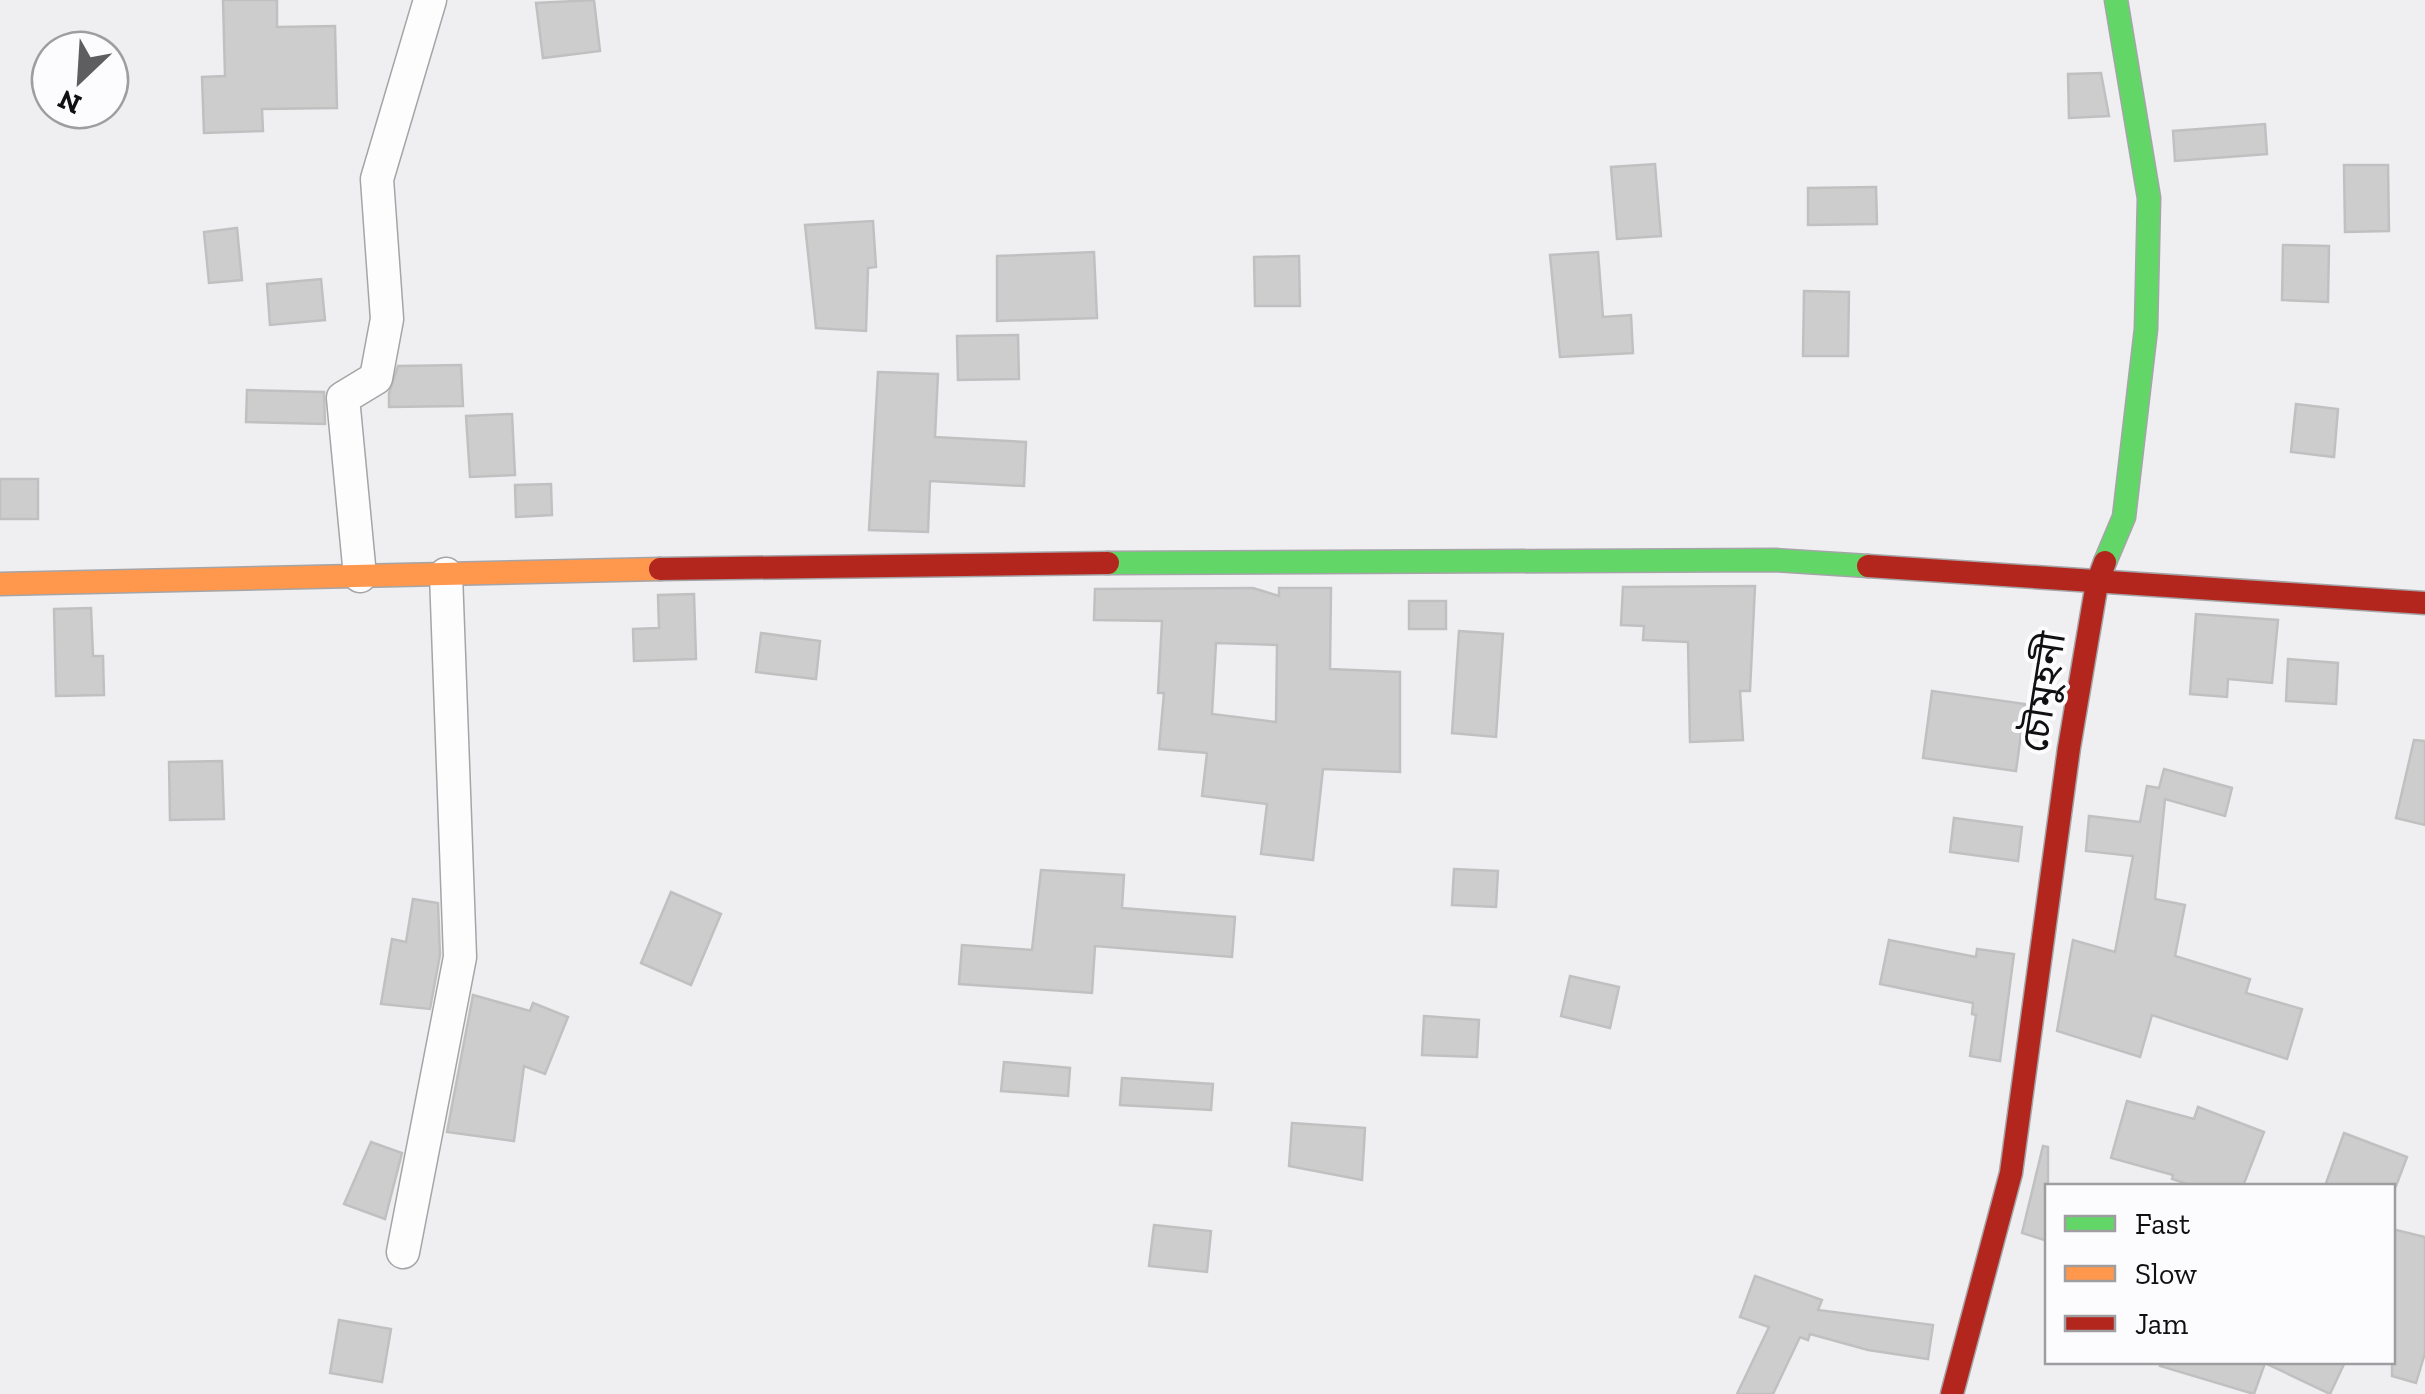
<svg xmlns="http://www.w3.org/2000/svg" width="2425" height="1394" viewBox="0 0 2425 1394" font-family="'Zilla Slab','Noto Sans Bengali',serif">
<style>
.building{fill:#cecdce;stroke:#c1c0c1;stroke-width:2.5;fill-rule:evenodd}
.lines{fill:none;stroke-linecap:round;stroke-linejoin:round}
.street-casing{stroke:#a5a5a8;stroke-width:35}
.fast-casing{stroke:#a5a5a8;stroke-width:25}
.slow-casing{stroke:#a5a5a8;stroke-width:25}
.jam-casing{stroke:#a5a5a8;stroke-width:25}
.street{stroke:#fdfdfd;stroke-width:32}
.fast{stroke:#63d668;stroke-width:22}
.slow{stroke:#ff974d;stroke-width:22}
.jam{stroke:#b3261e;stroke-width:22}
.labels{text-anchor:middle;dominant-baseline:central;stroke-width:8;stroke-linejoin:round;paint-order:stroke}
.street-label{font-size:38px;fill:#101012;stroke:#fcfcff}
</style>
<rect width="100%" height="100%" fill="#efeff2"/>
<!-- building -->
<g class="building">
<polygon points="223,0 277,0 277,27 335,26 337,108 262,109 263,131 204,133 202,77 225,76"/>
<polygon points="594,0 600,51 543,58 536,3"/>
<polygon points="2101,73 2109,116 2069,118 2068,74"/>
<polygon points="2265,124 2267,154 2175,161 2173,131"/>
<polygon points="1655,164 1661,236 1617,239 1611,167"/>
<polygon points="2344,165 2388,165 2389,231 2345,232"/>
<polygon points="1876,187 1877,224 1808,225 1808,188"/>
<polygon points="873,221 876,267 868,268 866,331 816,328 805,225"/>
<polygon points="237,228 242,280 209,283 204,232"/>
<polygon points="2283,245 2329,246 2328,302 2282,300"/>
<polygon points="1094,252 1097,318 997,321 997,256"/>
<polygon points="1598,252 1603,317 1631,315 1633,353 1560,357 1550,255"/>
<polygon points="1299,256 1300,306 1255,306 1254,257"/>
<polygon points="321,279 325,320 270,325 267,284"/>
<polygon points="1804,291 1849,292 1848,356 1803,356"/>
<polygon points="1018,335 1019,379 958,380 957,336"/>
<polygon points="461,365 463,406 389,407 389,393 398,366"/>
<polygon points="878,372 938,374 935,437 1026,442 1024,486 930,481 928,532 869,530"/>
<polygon points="247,390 324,392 325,424 246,422"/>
<polygon points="2296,404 2338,409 2334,457 2291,452"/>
<polygon points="512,414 515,475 470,477 466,416"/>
<rect x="0" y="479" width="38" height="40"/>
<polygon points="551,484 552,515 516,517 515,485"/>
<polygon points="1755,586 1750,691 1740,691 1743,740 1690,742 1688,642 1643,640 1644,626 1621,625 1623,587"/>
<path d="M1253 588 1279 596V588H1331L1330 669 1400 672V772L1323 769 1313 860 1261 854 1267 804 1202 796 1207 753 1159 749 1164 693H1158L1162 621 1094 620 1095 589ZM1216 643 1277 645 1276 722 1212 714Z"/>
<polygon points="694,594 696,659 634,661 633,629 659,628 658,595"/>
<rect x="1409" y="601" width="37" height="28"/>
<polygon points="91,608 93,656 103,656 104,695 56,696 54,609"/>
<polygon points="2196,614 2278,620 2272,683 2228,679 2227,697 2190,694"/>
<polygon points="1459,631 1503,634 1496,737 1452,733"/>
<polygon points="761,633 820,641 816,679 756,672"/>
<polygon points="2288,659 2338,663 2336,704 2286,701"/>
<polygon points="1932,691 2025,704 2016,771 1923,758"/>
<polygon points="2414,740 2425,741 2425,825 2396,818"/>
<polygon points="222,761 224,819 170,820 169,762"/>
<polygon points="2164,769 2232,788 2225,816 2165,799 2155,899 2185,905 2175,956 2250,979 2246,993 2302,1009 2287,1059 2152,1015 2140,1057 2057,1031 2073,940 2115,952 2133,856 2086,851 2089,816 2140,822 2147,786 2159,788"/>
<polygon points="1954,818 2022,827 2018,861 1950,852"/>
<polygon points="1454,869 1498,871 1496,907 1452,905"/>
<polygon points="1041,870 1124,875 1122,908 1235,917 1232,957 1095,946 1092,993 959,984 962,945 1032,950"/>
<polygon points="671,892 721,914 691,985 641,963"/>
<polygon points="413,899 438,903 440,955 430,1009 381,1004 392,939 406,942"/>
<polygon points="1889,940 1976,957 1977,949 2014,954 2000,1061 1970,1056 1976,1015 1972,1014 1973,1003 1880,984"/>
<polygon points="1570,976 1619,987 1610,1028 1561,1016"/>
<polygon points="473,995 530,1011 533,1003 568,1017 545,1074 524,1066 514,1141 447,1132"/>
<polygon points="1424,1016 1479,1020 1477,1057 1422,1055"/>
<polygon points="1004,1062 1070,1068 1068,1096 1001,1091"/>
<polygon points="1122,1078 1213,1084 1211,1110 1120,1105"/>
<polygon points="2127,1101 2194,1119 2198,1107 2264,1132 2243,1186 2193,1186 2172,1179 2173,1175 2111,1158"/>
<polygon points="1292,1123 1365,1128 1362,1180 1289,1166"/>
<polygon points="2344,1133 2407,1157 2396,1186 2325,1186"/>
<polygon points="371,1142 402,1153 385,1219 344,1204"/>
<polygon points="2043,1146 2048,1147 2048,1241 2022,1233"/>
<polygon points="1154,1225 1211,1231 1207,1272 1149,1266"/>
<polygon points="2392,1229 2425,1237 2425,1353 2416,1383 2392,1376"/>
<polygon points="1755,1276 1822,1300 1818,1310 1933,1325 1928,1359 1868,1350 1810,1334 1808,1340 1800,1337 1773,1394 1737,1394 1769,1327 1740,1317"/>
<polygon points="339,1320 391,1329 382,1382 330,1373"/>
<polygon points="2161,1362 2345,1362 2330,1394 2265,1363 2254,1394 2160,1366"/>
</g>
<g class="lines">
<defs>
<g id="street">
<polyline points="360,576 343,398 376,378 387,319 377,179 430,0"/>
<polyline points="403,1252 460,957 446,574"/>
</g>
<g id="fast">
<polyline points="2105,562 2124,517 2146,329 2149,198 2116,0"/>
<polyline points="1108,563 1775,560 1868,566"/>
</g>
<polyline id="slow" points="0,584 660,569"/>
<g id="jam">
<polyline points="1868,566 2425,603"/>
<polyline points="660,569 1108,563"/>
<polyline points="1952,1394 2011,1173 2069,748 2097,583 2105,562"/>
</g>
</defs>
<!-- street casing -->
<use href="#street" class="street-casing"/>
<!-- fast casing -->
<use href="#fast" class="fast-casing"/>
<!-- slow casing -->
<use href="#slow" class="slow-casing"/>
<!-- jam casing -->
<use href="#jam" class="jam-casing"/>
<!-- street -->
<use href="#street" class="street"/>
<!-- fast -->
<use href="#fast" class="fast"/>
<!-- slow -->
<use href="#slow" class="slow"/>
<!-- jam -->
<use href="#jam" class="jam"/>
</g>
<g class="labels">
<!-- street labels -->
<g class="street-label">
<text transform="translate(2043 692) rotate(-81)">চৌমুহনী</text>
</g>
</g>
<!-- legend -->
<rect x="2045" y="1184" width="350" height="180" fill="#fcfcff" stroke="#9e9ea0" stroke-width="2.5"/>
<rect x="2065" y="1216" width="50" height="15" fill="#63d668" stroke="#9e9ea0" stroke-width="2.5"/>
<text x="2135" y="1234" font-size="30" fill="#101012">Fast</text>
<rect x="2065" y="1266" width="50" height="15" fill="#ff974d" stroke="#9e9ea0" stroke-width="2.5"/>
<text x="2135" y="1284" font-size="30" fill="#101012">Slow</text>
<rect x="2065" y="1316" width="50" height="15" fill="#b3261e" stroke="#9e9ea0" stroke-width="2.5"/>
<text x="2135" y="1334" font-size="30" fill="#101012">Jam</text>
<!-- north arrow -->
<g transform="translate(80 80) rotate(205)"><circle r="48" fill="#fcfcff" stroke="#9e9ea0" stroke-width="2.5"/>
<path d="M0-8L18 38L0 25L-18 38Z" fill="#5e5e60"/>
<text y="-15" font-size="28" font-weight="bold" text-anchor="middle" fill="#101012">N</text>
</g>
</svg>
